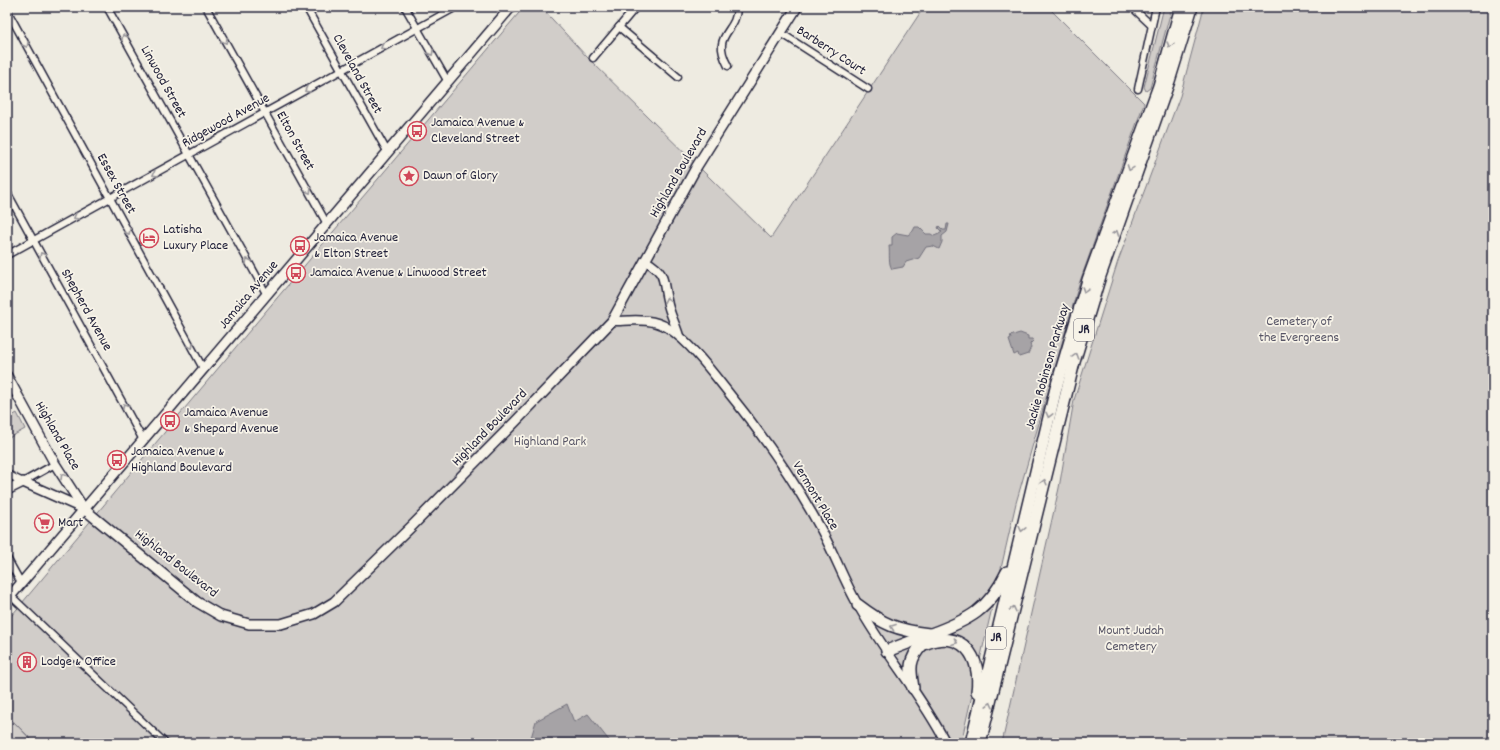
<svg xmlns="http://www.w3.org/2000/svg" width="1500" height="750" viewBox="0 0 1500 750" font-family="Dekko,sans-serif">
<style>
.green{fill:#d1cdc9;stroke:#7a7882}
.water{fill:#a6a3a6;stroke:#716f7b}
.lines{fill:none;stroke-linecap:round;stroke-linejoin:round}
.minor-casing{stroke:#22223b;stroke-width:9}
.tertiary-casing{stroke:#22223b;stroke-width:11}
.secondary-casing{stroke:#22223b;stroke-width:12}
.motorway-casing{stroke:#22223b;stroke-width:14}
.minor{stroke:#f7f3e8;stroke-width:6}
.tertiary{stroke:#f7f3e8;stroke-width:8}
.secondary{stroke:#f7f3e8;stroke-width:9}
.motorway{stroke:#f7f3e8;stroke-width:11}
.oneway{stroke:#97959a}
.labels{text-anchor:middle;dominant-baseline:central;stroke-width:3.5;stroke-linejoin:round;paint-order:stroke}
.shield{fill:#f7f3e8;stroke:#62616f;stroke-width:1}
.shield-label{font-size:13px;font-weight:bold;fill:#22223b}
.street-label{font-size:14px;fill:#22223b;stroke:#f7f3e8}
.poi-label{font-size:14px;fill:#22223b;stroke:#f7f3e8;text-anchor:start}
.park-label{font-size:14px;fill:#575566;stroke:#f7f3e8}
</style>
<rect width="100%" height="100%" fill="#eeebe1"/>
<filter id="ink" filterUnits="userSpaceOnUse"><feTurbulence type="fractalNoise" baseFrequency=".025" numOctaves="2"/><feDisplacementMap in="SourceGraphic" scale="8" xChannelSelector="R" yChannelSelector="G"/><feConvolveMatrix kernelMatrix="1 2 1 2 8 2 1 2 1" color-interpolation-filters="sRGB"/></filter>
<g filter="url(#ink)">
<!-- green -->
<g class="green">
<polygon points="524,7 541,7 587,57 771,238 924,7 1048,7 1144,103 1079,284 1016,503 961,743 35,743 10,718 34,743 7,743 7,621 266,311"/>
<polygon points="1164,7 1172,7 1150,88 1146,91 1144,87"/>
<polygon points="1204,7 1493,7 1493,743 1002,743 1059,488 1074,400 1118,261 1180,96"/>
<polygon points="17,413 25,429 7,439 7,419"/>
</g>
<!-- water -->
<g class="water">
<path d="M947 224H949L947 232 942 236V242L939 249 933 246 926 247 919 258 906 262 903 267 892 269C888 263 890 254 889 246H892V237L897 233 908 235 913 231 915 227H919L926 234H931L934 236 939 234 942 232 938 228 939 226 943 230H946Z"/>
<polygon points="1020,333 1028,336 1028,339 1032,339 1033,341 1030,344 1031,347 1028,354 1019,357 1018,353 1014,355 1009,340 1011,339 1010,336"/>
<polygon points="567,704 574,722 588,714 611,743 511,743 530,741 536,721"/>
</g>
<g class="lines">
<defs>
<g id="minor">
<polyline points="107,7 267,295"/>
<polyline points="206,7 327,224"/>
<polyline points="306,7 388,153"/>
<polyline points="405,7 448,82"/>
<polyline points="1132,7 1151,25"/>
<polyline points="7,10 204,370"/>
<polyline points="619,27 678,77"/>
<polyline points="781,33 868,89"/>
<polyline points="593,58 636,7"/>
<path d="M728 66C710 33 737 34 737 7"/>
<polyline points="1138,89 1156,7"/>
<polyline points="7,192 143,440"/>
<polyline points="7,255 456,7"/>
<polyline points="7,474 23,482 55,464"/>
<polyline points="7,558 21,583"/>
<polyline points="11,596 165,743"/>
</g>
<g id="tertiary">
<path d="M646 261C667 274 662 279 667 300 669 313 676 325 679 336"/>
<path d="M612 321C630 321 651 317 668 328 688 341 709 368 724 387 759 430 791 475 818 524 833 550 843 579 858 605 884 653 921 694 946 743"/>
</g>
<g id="secondary">
<polyline points="7,376 55,464 84,509"/>
<polyline points="7,490 23,482 84,509 197,602 221,616 249,624 281,624 314,614 334,602 413,525 515,422 612,321 697,166 797,7"/>
<polyline points="7,600 511,7"/>
</g>
<g id="motorway">
<path d="M858 605C884 625 897 630 929 634"/>
<path d="M924 644C962 628 982 656 977 692"/>
<path d="M887 651C902 645 916 640 931 634 969 620 989 610 1007 572"/>
<path d="M913 688C910 669 908 660 922 645"/>
<polyline points="971,743 1056,388 1088,280 1159,86 1181,7"/>
<polyline points="980,743 1074,362 1100,276 1169,81 1192,7"/>
</g>
</defs>
<!-- minor casing -->
<use href="#minor" class="minor-casing"/>
<!-- tertiary casing -->
<use href="#tertiary" class="tertiary-casing"/>
<!-- secondary casing -->
<use href="#secondary" class="secondary-casing"/>
<!-- motorway casing -->
<use href="#motorway" class="motorway-casing"/>
<!-- minor -->
<use href="#minor" class="minor"/>
<!-- tertiary -->
<use href="#tertiary" class="tertiary"/>
<!-- secondary -->
<use href="#secondary" class="secondary"/>
<!-- motorway -->
<use href="#motorway" class="motorway"/>
</g>
<!-- one-way arrows -->
<defs><path id="oneway-chevron" d="M-2-3.5L2.5 0L-2 3.5" fill="none" stroke-width="1.6" stroke-linecap="round" stroke-linejoin="round"/></defs>
<g class="oneway">
<use href="#oneway-chevron" transform="translate(124 37) rotate(-119)"/>
<use href="#oneway-chevron" transform="translate(225 41) rotate(61)"/>
<use href="#oneway-chevron" transform="translate(26 45) rotate(61)"/>
<use href="#oneway-chevron" transform="translate(1170 45) rotate(106)"/>
<use href="#oneway-chevron" transform="translate(383 47) rotate(151)"/>
<use href="#oneway-chevron" transform="translate(431 53) rotate(61)"/>
<use href="#oneway-chevron" transform="translate(307 90) rotate(151)"/>
<use href="#oneway-chevron" transform="translate(1130 168) rotate(110)"/>
<use href="#oneway-chevron" transform="translate(155 174) rotate(151)"/>
<use href="#oneway-chevron" transform="translate(309 191) rotate(61)"/>
<use href="#oneway-chevron" transform="translate(76 217) rotate(151)"/>
<use href="#oneway-chevron" transform="translate(128 232) rotate(61)"/>
<use href="#oneway-chevron" transform="translate(1116 233) rotate(-70)"/>
<use href="#oneway-chevron" transform="translate(42 255) rotate(-119)"/>
<use href="#oneway-chevron" transform="translate(248 261) rotate(-119)"/>
<use href="#oneway-chevron" transform="translate(1085 290) rotate(107)"/>
<use href="#oneway-chevron" transform="translate(667 300) rotate(-102)"/>
<use href="#oneway-chevron" transform="translate(191 346) rotate(61)"/>
<use href="#oneway-chevron" transform="translate(1076 356) rotate(-73)"/>
<use href="#oneway-chevron" transform="translate(125 406) rotate(-119)"/>
<use href="#oneway-chevron" transform="translate(1049 415) rotate(104)"/>
<use href="#oneway-chevron" transform="translate(63 476) rotate(-122)"/>
<use href="#oneway-chevron" transform="translate(1044 482) rotate(-76)"/>
<use href="#oneway-chevron" transform="translate(1022 529) rotate(103)"/>
<use href="#oneway-chevron" transform="translate(1013 609) rotate(-76)"/>
<use href="#oneway-chevron" transform="translate(893 627) rotate(-160)"/>
<use href="#oneway-chevron" transform="translate(955 642) rotate(20)"/>
<use href="#oneway-chevron" transform="translate(990 705) rotate(-76)"/>
</g>
</g>
<!-- icons -->
<defs>
<symbol id="bus-ring" viewBox="-11 -11 22 22"><circle r="9.5" fill="#f7f3e8" stroke="#d1495b" stroke-width="1.5"/><path d="M-5-6H5V4H4V6H2V4H-2V6H-4V4H-5ZM-3.5-4V0h7V-4ZM-3.5 1.2v1.5H-2V1.2ZM2 1.2v1.5H3.5V1.2Z" fill="#d1495b"/></symbol>
<symbol id="sight-ring" viewBox="-11 -11 22 22"><circle r="9.5" fill="#f7f3e8" stroke="#d1495b" stroke-width="1.5"/><path d="M0-6L1.8-2.2L6-1.7L2.9 1.2L3.7 5.4L0 3.3L-3.7 5.4L-2.9 1.2L-6-1.7L-1.8-2.2Z" fill="#d1495b"/></symbol>
<symbol id="hotel-ring" viewBox="-11 -11 22 22"><circle r="9.5" fill="#f7f3e8" stroke="#d1495b" stroke-width="1.5"/><path d="M-6-4.5h1.5V1H6V5H4.5V3h-9V5H-6ZM-4 0a1.8 1.8 0 1 1 3.6 0ZM.5 0V-2.5h3Q6-2.5 6 0Z" fill="#d1495b"/></symbol>
<symbol id="supermarket-ring" viewBox="-11 -11 22 22"><circle r="9.5" fill="#f7f3e8" stroke="#d1495b" stroke-width="1.5"/><path d="M-6-5.5h2.5l.6 2H6L4.5 2H-2.5L-4.4-4H-6ZM-1.5 3.2a1.3 1.3 0 1 0 .1 0ZM3 3.2a1.3 1.3 0 1 0 .1 0Z" fill="#d1495b"/></symbol>
<symbol id="building-ring" viewBox="-11 -11 22 22"><circle r="9.5" fill="#f7f3e8" stroke="#d1495b" stroke-width="1.5"/><path d="M-4-6H4V6H1V3H-1V6H-4ZM-2.5-4.3h1.7v1.8h-1.7ZM.8-4.3h1.7v1.8H.8ZM-2.5-1h1.7V.8h-1.7ZM.8-1h1.7V.8H.8Z" fill="#d1495b"/></symbol>
</defs>
<g fill-rule="evenodd">
<use href="#bus-ring" x="406" y="120" width="22" height="22"/>
<use href="#sight-ring" x="398" y="165" width="22" height="22"/>
<use href="#hotel-ring" x="138" y="227" width="22" height="22"/>
<use href="#bus-ring" x="289" y="235" width="22" height="22"/>
<use href="#bus-ring" x="285" y="262" width="22" height="22"/>
<use href="#bus-ring" x="159" y="410" width="22" height="22"/>
<use href="#bus-ring" x="106" y="449" width="22" height="22"/>
<use href="#supermarket-ring" x="33" y="512" width="22" height="22"/>
<use href="#building-ring" x="16" y="651" width="22" height="22"/>
</g>
<g class="labels">
<!-- shield labels -->
<g class="shield">
<rect x="1074" y="319" width="20" height="22" rx="3"/>
<rect x="986" y="627" width="20" height="22" rx="3"/>
</g>
<g class="shield-label">
<text x="1084" y="330">JR</text>
<text x="996" y="638">JR</text>
</g>
<!-- street labels -->
<g class="street-label">
<text transform="translate(831 51) rotate(33)">Barberry Court</text>
<text transform="translate(357 74) rotate(61)">Cleveland Street</text>
<text transform="translate(163 82) rotate(61)">Linwood Street</text>
<text transform="translate(226 121) rotate(-29)">Ridgewood Avenue</text>
<text transform="translate(295 141) rotate(61)">Elton Street</text>
<text transform="translate(679 173) rotate(-60)">Highland Boulevard</text>
<text transform="translate(116 184) rotate(61)">Essex Street</text>
<text transform="translate(249 295) rotate(-50)">Jamaica Avenue</text>
<text transform="translate(86 310) rotate(61)">Shepherd Avenue</text>
<text transform="translate(1048 367) rotate(-74)">Jackie Robinson Parkway</text>
<text transform="translate(490 428) rotate(-46)">Highland Boulevard</text>
<text transform="translate(57 436) rotate(60)">Highland Place</text>
<text transform="translate(815 496) rotate(59)">Vermont Place</text>
<text transform="translate(176 564) rotate(38)">Highland Boulevard</text>
</g>
<!-- poi labels -->
<g class="poi-label">
<text x="431" y="123">Jamaica Avenue &amp;<tspan x="431" dy="16">Cleveland Street</tspan></text>
<text x="423" y="176">Dawn of Glory</text>
<text x="163" y="230">Latisha<tspan x="163" dy="16">Luxury Place</tspan></text>
<text x="314" y="238">Jamaica Avenue<tspan x="314" dy="16">&amp; Elton Street</tspan></text>
<text x="310" y="273">Jamaica Avenue &amp; Linwood Street</text>
<text x="184" y="413">Jamaica Avenue<tspan x="184" dy="16">&amp; Shepard Avenue</tspan></text>
<text x="131" y="452">Jamaica Avenue &amp;<tspan x="131" dy="16">Highland Boulevard</tspan></text>
<text x="58" y="523">Mart</text>
<text x="41" y="662">Lodge &amp; Office</text>
</g>
<!-- park labels -->
<g class="park-label">
<text x="1299" y="322">Cemetery of<tspan x="1299" dy="16">the Evergreens</tspan></text>
<text x="550" y="442">Highland Park</text>
<text x="1131" y="631">Mount Judah<tspan x="1131" dy="16">Cemetery</tspan></text>
</g>
</g>
<!-- margin -->
<rect width="1500" height="750" fill="none" stroke="#f7f3e8" stroke-width="24"/>
<rect x="12" y="12" width="1476" height="726" fill="none" stroke="#22223b" stroke-width="1.5" filter="url(#ink)"/>
</svg>
